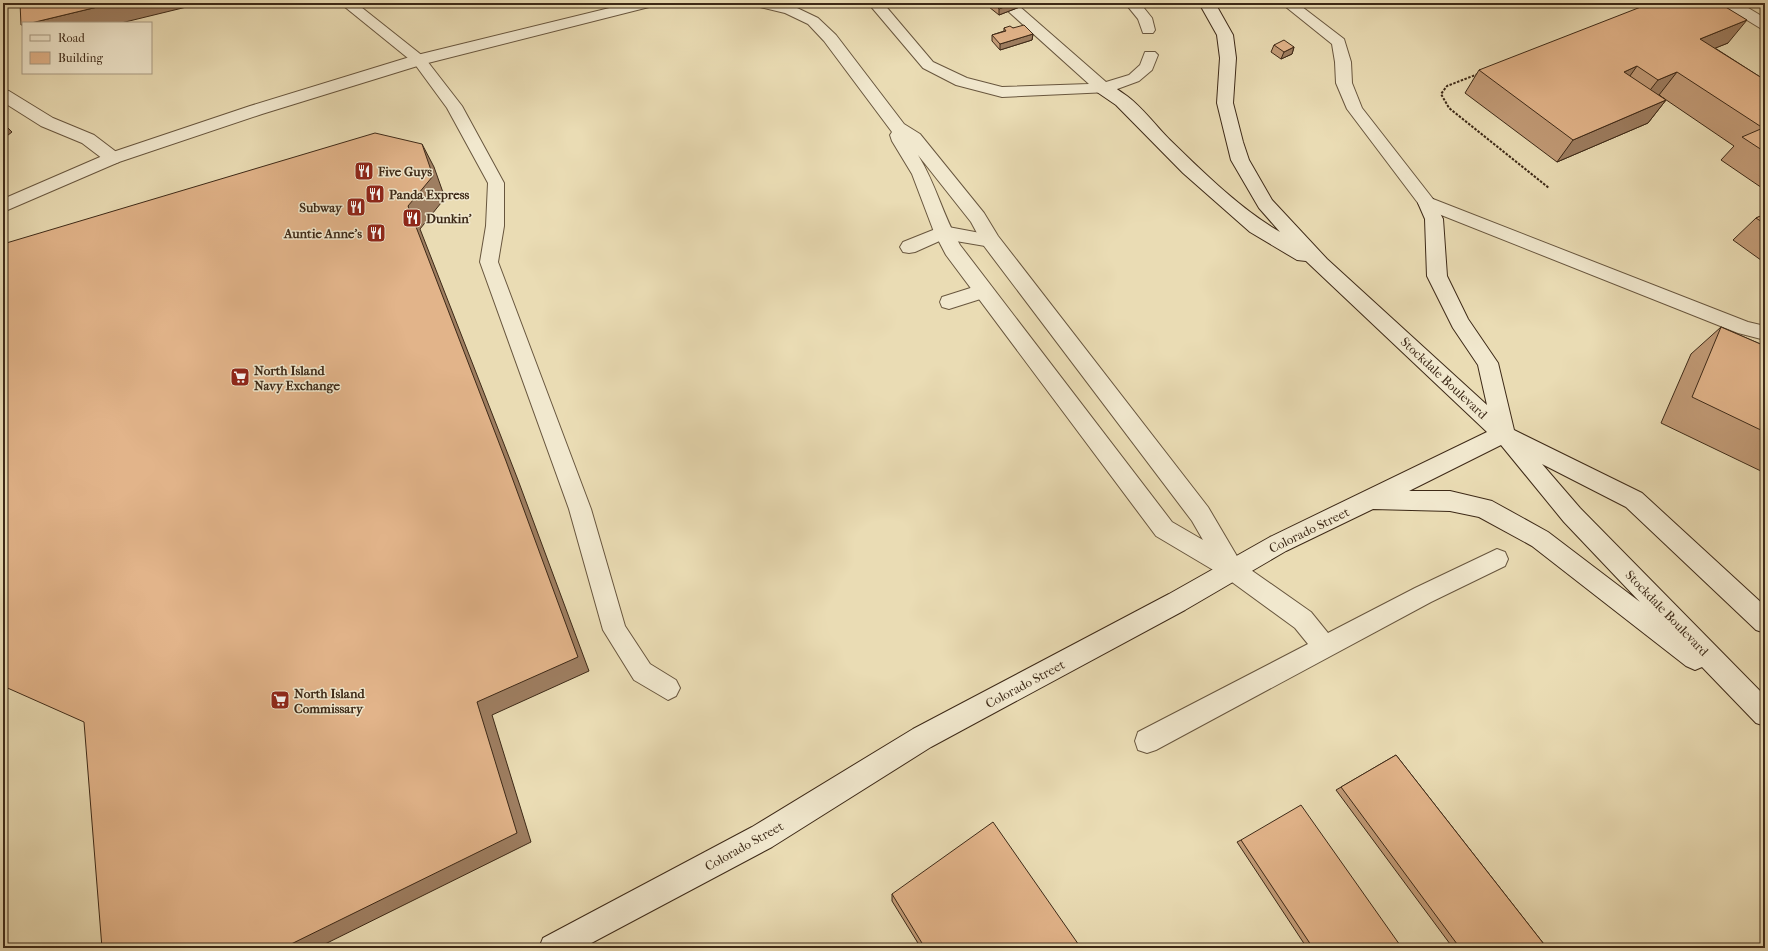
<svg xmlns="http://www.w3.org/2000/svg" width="1768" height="951" viewBox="0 0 1768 951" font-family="'IM FELL French Canon',serif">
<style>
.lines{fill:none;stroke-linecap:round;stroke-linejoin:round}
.service-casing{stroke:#68563e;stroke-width:2}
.minor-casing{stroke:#68563e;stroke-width:2}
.tertiary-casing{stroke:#68563e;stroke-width:2}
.secondary-casing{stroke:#3d2917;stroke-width:2}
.path{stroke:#3d2917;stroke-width:2;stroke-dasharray:2.5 1.5;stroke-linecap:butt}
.service{fill:#f1e8ce;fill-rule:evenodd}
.minor{fill:#f1e8ce;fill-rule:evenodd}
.tertiary{fill:#f1e8ce;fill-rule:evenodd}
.secondary{fill:#f1e8ce;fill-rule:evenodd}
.wall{fill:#c29b77;stroke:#3d2917}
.shaded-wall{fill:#9e7e61;stroke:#3d2917}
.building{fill:#e2b48a;stroke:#3d2917}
.labels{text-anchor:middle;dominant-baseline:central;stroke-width:3;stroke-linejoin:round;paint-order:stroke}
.poi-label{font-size:13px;font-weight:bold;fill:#3d2917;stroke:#f1e8ce;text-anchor:start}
.street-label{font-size:13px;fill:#3d2917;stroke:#f1e8ce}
</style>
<rect width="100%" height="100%" fill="#eadcb4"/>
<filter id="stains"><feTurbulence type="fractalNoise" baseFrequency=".005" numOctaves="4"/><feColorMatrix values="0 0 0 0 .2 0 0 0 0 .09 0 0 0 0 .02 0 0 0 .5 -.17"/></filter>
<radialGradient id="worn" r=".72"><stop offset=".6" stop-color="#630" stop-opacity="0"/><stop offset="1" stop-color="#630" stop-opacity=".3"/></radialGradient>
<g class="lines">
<defs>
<g id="service">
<polygon points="340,3 356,3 424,57 462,106 504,183 504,226 498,262 591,509 625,626 650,664 676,680 680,688 676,696 668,700 634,680 603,630 569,509 480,262 486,226 488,183 447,108 414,63"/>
<polygon points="868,3 883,3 933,62 967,78 1002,87 1089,84 1009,12 1007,9 1009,6 1019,6 1106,82 1129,75 1140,65 1145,52 1155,52 1158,55 1152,70 1139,81 1109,92 1002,97 956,85 923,68"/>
<polygon points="1125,3 1140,3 1152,18 1155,30 1153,33 1143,33 1138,19"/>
<polygon points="1281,3 1297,3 1344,39 1351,62 1352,83 1362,108 1433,199 1748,322 1765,326 1765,340 1738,333 1421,207 1347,109 1336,83 1335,62 1332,44"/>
<polygon points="3,90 9,91 53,118 94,135 119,154 121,158 119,162 113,164 107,162 82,143 41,126 3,102"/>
<polygon points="943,226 991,235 997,236 1000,241 997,246 991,247 944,239 915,252 909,253 903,252 900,247 903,242"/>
<polygon points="983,284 990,286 992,291 990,296 949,309 942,307 940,302 942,297"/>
<polygon points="1497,549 1505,552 1508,559 1505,566 1431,602 1156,750 1147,753 1138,750 1135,741 1138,732 1308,644 1295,628 1225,577 1222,570 1225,563 1233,560 1241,563 1311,612 1328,633 1415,588"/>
</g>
<g id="minor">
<polygon points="630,3 656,3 653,6 424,64 262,114 119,162 3,212 3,199 107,154 250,106 413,56"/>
<path d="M753 3H780L795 7 818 18 836 35 904 124 920 134 984 213 998 236 1208 507 1241 563 1245 570 1241 577 1233 581 1225 577 1156 536 946 255 934 232 912 174 892 141 890 135 892 132 824 41 808 24 785 13 756 6ZM918 155 971 222 984 246 1192 521 1203 540 1172 522 960 245C943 216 936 184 918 155Z"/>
</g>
<polygon id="tertiary" points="1721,3 1740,3 1765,18 1765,30 1760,28 1724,6"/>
<path id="secondary" d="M1199 3H1215L1233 35 1236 58 1233 103 1243 142 1249 160 1272 200 1327 259 1487 405 1478 365 1453 328 1427 276 1425 219 1418 203 1421 199 1427 197 1433 199 1443 219 1447 276 1468 319 1498 363 1514 430 1642 493 1765 606V633L1756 630 1626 507 1542 464 1580 508 1765 696V726L1756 723 1702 667 1695 670 1686 666 1532 546 1479 517 1450 511 1373 509 1286 551 1185 610 931 747 772 847 582 948H539L543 938 752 827 913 729 1169 594 1270 537 1487 432 1306 261 1297 260 1250 232 1183 173 1116 105 1097 92 1095 88 1097 84C1108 81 1118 90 1127 96 1143 108 1156 126 1170 140 1203 172 1240 209 1280 232L1259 208 1231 160 1217 103 1220 58 1217 35ZM1501 445 1564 522 1640 602 1548 532 1492 501 1450 491H1409Z"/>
</defs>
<!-- service casing -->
<use href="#service" class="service-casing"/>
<!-- minor casing -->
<use href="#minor" class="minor-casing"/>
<!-- tertiary casing -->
<use href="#tertiary" class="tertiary-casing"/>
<!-- secondary casing -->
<use href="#secondary" class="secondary-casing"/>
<!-- path -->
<polyline class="path" points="1478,74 1447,86 1441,94 1449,108 1549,188"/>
<!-- service -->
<use href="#service" class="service"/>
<!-- minor -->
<use href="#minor" class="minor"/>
<!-- tertiary -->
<use href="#tertiary" class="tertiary"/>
<!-- secondary -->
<use href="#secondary" class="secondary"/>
</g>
<!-- wall -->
<g class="wall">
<polygon points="984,3 1030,3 999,15"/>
<polygon points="1004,28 1013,28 1033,34 1032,40 1000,50 992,41 992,35 1004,31"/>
<polygon points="1728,43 1715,48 1765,80 1765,190 1721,160 1734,146 1659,95 1666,100 1648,123 1557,162 1465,93 1479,70"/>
<polygon points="1274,45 1294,47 1292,54 1281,59 1271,52"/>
<polygon points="1765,214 1765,263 1733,240 1756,218"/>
<polygon points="1721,327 1765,346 1765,473 1661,423 1691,354"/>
<polygon points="1396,755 1547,948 1453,948 1336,790"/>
<polygon points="1241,840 1402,948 1307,948 1237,842"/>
<polygon points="892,894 1081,948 921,948 892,901"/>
</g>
<!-- shaded-wall -->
<g class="shaded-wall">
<polygon points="114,3 203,3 121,23 31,23"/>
<polygon points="1014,3 1030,3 999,15 999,9"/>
<polygon points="1747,20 1728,43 1681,62 1700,39"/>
<polygon points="1033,34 1032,40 1000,50 1000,44"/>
<polygon points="1294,47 1292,54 1281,59 1284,52"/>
<polygon points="1637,66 1620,90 1624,72"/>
<polygon points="1677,72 1659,95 1640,103 1658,80"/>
<polygon points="1666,100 1648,123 1557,162 1573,140"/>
<polygon points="3,123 12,132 3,139"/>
<polygon points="422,144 434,167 445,198 420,229 518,480 589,671 492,715 531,842 317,948 283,948 477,702 408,206"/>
</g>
<!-- building -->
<g class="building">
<polygon points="20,3 114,3 31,23 23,23 23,25 21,25"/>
<polygon points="993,3 1014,3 999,9"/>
<polygon points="1651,3 1719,3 1747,20 1700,39 1765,80 1765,152 1742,137 1763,128 1677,72 1658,80 1637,66 1624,72 1666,100 1573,140 1479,70"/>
<polygon points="1024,25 1033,34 1000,44 992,35 1006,31 1004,28 1010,26 1013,28"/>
<polygon points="1284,40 1294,47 1284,52 1274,45"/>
<polygon points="375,133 422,144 433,176 408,206 506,461 578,657 477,702 517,833 283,948 102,948 84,722 3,686 3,244"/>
<polygon points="1765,214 1765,224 1756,218"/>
<polygon points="1721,327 1765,346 1765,432 1692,397"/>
<polygon points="1396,755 1547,948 1460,948 1341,787"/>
<polygon points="1301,805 1402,948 1313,948 1241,840"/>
<polygon points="993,822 1081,948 925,948 892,894"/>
</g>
<!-- icons -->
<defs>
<symbol id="restaurant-square" viewBox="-11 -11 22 22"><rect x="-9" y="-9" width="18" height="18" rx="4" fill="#8f2418" stroke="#f1e8ce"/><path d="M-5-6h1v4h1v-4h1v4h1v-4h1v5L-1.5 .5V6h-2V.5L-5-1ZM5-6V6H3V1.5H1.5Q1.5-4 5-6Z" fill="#fff"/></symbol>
<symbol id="supermarket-square" viewBox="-11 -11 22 22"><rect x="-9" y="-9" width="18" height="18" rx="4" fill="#8f2418" stroke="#f1e8ce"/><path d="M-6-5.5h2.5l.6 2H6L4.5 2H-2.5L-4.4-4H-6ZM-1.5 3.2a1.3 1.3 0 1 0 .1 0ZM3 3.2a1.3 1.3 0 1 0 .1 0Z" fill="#fff"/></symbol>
</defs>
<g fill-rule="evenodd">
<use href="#restaurant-square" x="353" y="160" width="22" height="22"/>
<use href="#restaurant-square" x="364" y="183" width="22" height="22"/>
<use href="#restaurant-square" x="345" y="196" width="22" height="22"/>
<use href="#restaurant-square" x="401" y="207" width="22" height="22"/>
<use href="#restaurant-square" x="365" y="222" width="22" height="22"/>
<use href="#supermarket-square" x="229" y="366" width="22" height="22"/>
<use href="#supermarket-square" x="269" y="689" width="22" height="22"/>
</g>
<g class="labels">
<!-- poi labels -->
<g class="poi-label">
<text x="378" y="171">Five Guys</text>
<text x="389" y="194">Panda Express</text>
<text x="342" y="207" text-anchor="end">Subway</text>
<text x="426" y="218">Dunkin'</text>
<text x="362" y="233" text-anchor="end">Auntie Anne's</text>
<text x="254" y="370">North Island<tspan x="254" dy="15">Navy Exchange</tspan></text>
<text x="294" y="693">North Island<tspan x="294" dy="15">Commissary</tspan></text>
</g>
<!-- street labels -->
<g class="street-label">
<text transform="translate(1444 378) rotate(43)">Stockdale Boulevard</text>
<text transform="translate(1309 530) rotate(-26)">Colorado Street</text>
<text transform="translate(1667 613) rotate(46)">Stockdale Boulevard</text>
<text transform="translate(1025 684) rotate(-28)">Colorado Street</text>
<text transform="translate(744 846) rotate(-29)">Colorado Street</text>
</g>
</g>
<!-- margin -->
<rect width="1768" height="951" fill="none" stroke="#eadcb4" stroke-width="16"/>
<rect x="4" y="4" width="1760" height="943" fill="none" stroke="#3d2917" stroke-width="2"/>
<rect x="8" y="8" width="1752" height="935" fill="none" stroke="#3d2917"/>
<!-- legend -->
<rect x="22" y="22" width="130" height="52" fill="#f1e8ce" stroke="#a99c85"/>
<rect x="30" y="35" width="20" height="6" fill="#f1e8ce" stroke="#a99c85"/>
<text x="58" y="42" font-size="12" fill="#3d2917">Road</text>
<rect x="30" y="52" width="20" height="12" fill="#e2b48a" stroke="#a99c85"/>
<text x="58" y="62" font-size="12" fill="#3d2917">Building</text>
<rect width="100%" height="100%" filter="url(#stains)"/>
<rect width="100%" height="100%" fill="url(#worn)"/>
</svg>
